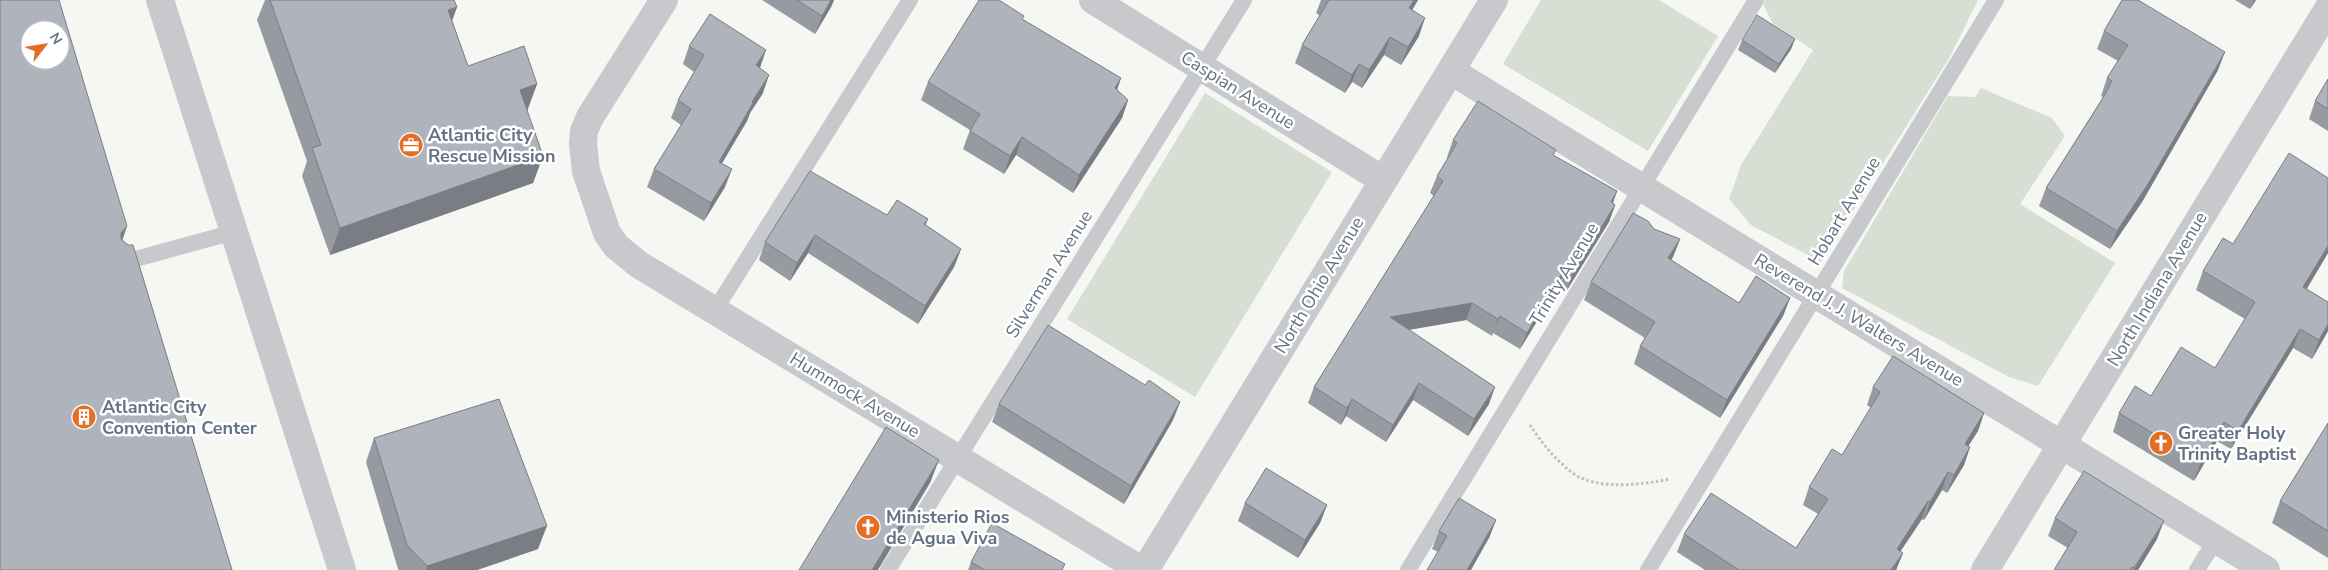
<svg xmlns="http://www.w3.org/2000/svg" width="2328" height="570" viewBox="0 0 2328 570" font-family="'Nunito Sans',sans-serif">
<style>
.green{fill:#d7ded4}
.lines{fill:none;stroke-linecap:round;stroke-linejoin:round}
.path{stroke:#bebfc2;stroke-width:3;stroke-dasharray:2.5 2.5;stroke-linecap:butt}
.service{stroke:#c7c9cd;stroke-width:16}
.minor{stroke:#c7c9cd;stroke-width:28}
.tertiary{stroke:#c7c9cd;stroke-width:28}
.wall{fill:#969ba2}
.shaded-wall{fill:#7a7e84}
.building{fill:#afb4bc;stroke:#7a7e84;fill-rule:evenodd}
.labels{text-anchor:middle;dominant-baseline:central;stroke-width:5;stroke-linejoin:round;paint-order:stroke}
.street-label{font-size:18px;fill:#657285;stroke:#fff}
.poi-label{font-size:18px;font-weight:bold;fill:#657285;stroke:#fff;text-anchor:start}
</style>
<rect width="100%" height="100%" fill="#f6f7f3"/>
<!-- green -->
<g class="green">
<polygon points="1541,0 1659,0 1718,36 1648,151 1503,64"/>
<polygon points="1765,0 1978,0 1951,55 1821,262 1751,225 1729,199 1741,165 1813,50 1773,24 1763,4"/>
<polygon points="1981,88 2052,118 2065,136 2020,204 2115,263 2038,386 2009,377 1842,288 1844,271 1948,96 1975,97"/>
<polygon points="1205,93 1332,172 1195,397 1067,319"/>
</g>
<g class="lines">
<!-- path -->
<path class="path" d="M1530 425C1542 443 1556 461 1574 474 1597 490 1643 485 1669 479"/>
<!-- service -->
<g class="service">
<polyline points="121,263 234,232"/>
<polyline points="715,310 910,0"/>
<polyline points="888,570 1244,0"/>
<polyline points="1408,570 1756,0"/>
<polyline points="1648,570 1996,0"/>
<polyline points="2197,570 2216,539"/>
</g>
<!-- minor -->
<g class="minor">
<polyline points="664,0 590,117 584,131 583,143 586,171 607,233 616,246 638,264 1141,570"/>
<polyline points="1093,0 1383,180"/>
<polyline points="1451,71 2266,570"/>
</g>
<!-- tertiary -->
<g class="tertiary">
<polyline points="160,0 342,570"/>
<polyline points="1145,570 1494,0"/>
<polyline points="1985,570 2328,9"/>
</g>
</g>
<!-- wall -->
<g class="wall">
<polygon points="265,0 454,0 457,7 452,20 468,66 537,84 527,111 543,156 533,183 330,255 302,176 307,161 257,20"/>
<polygon points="762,0 834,0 831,7 815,34"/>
<polygon points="1321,0 1418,0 1412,10 1419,36 1401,65 1384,55 1362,88 1352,82 1345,93 1295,63 1302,45 1320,16 1316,13"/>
<polygon points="2235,0 2256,0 2250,9"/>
<polygon points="1022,20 1121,78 1117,90 1128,100 1122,118 1073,193 1016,155 1004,174 963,149 970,130 921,100 928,82"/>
<polygon points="2104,31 2218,70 2142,202 2110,249 2039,206 2046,188 2103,97 2101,96 2107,78 2118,61 2097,49"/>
<polygon points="1795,39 1791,49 1775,73 1738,50 1742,40"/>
<polygon points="689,46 760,68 763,93 750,113 747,121 722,163 725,187 704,221 647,187 654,169 681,125 671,118 678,100 694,72 683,64"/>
<polygon points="2328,79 2328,131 2309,119 2315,101"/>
<polygon points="1453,140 1554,156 1617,191 1613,203 1615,205 1609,222 1567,290 1559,285 1520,349 1493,333 1492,336 1466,320 1409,330 1489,404 1468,436 1413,400 1386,442 1346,416 1341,425 1308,403 1314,387 1434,196 1430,193 1437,176 1448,158 1447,157"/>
<polygon points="2328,178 2328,253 2307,289 2328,302 2328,331 2312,359 2293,348 2231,449 2217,441 2194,481 2113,432 2119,413 2151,396 2215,368 2245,319 2196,290 2203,271"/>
<polygon points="887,215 928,219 926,225 961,249 954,267 918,324 808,253 790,281 759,260 765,242"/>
<polygon points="1654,229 1680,239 1673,257 1671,260 1739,303 1790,298 1783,316 1720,418 1634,364 1640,346 1645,338 1584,300 1591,282"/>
<polygon points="1873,387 1984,413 1978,431 1968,446 1970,447 1964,465 1947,493 1942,490 1924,520 1922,519 1900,552 1903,553 1896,570 1705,570 1677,552 1684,534 1796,548 1818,514 1803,505 1809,487 1842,455 1871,408 1867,405"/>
<polygon points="1180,402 1173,420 1124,504 992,422 999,404"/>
<polygon points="2328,423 2328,558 2272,523 2280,501"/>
<polygon points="374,438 538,549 477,570 399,570 398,569 366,462"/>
<polygon points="1245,503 1327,505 1320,523 1298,558 1238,521"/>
<polygon points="2055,518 2157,539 2138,570 2054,570 2068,548 2048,536"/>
<polygon points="1496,520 1489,538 1438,552 1432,549 1439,531"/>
<polygon points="971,562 1063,570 968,570"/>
</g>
<!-- shaded-wall -->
<g class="shaded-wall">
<polygon points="831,0 834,0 831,7 815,34 822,16"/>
<polygon points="1414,0 1418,0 1403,26 1409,8"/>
<polygon points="2254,0 2256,0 2250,9"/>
<polygon points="457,7 447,35 448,10"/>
<polygon points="1425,18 1419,36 1401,65 1408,47"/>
<polygon points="1390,37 1384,55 1362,88 1369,70"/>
<polygon points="1795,39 1791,49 1775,73 1779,64"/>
<polygon points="766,50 760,68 756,65"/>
<polygon points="2225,52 2218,70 2142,202 2110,249 2117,231"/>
<polygon points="1359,64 1352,82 1345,93 1352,75"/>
<polygon points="769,75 763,93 750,113 747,121 712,180 719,162 752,102"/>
<polygon points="1121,78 1115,96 1115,88"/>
<polygon points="537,84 527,111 520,90"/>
<polygon points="1128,100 1122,118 1073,193 1079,175"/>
<polygon points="1022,137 1016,155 1004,174 1010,156"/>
<polygon points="543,156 533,183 330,255 340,228"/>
<polygon points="732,169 725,187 704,221 711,203"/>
<polygon points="1617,191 1611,208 1611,202"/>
<polygon points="1615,205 1609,222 1567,290 1573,273"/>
<polygon points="127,226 118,254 121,233"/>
<polygon points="815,235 808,253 790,281 797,263"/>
<polygon points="1680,239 1673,257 1661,276 1668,258"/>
<polygon points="2328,246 2328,253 2296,305 2303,287"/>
<polygon points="961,249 954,267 918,324 925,306"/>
<polygon points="1565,268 1559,285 1520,349 1527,333"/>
<polygon points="1790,298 1783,316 1720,418 1727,400"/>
<polygon points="1472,303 1466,320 1383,334 1390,317"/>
<polygon points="1500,316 1493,333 1492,336 1498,319"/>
<polygon points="2328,324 2328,331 2312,359 2319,340"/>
<polygon points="2300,329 2293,348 2231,449 2238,431"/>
<polygon points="1419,383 1413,400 1386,442 1393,425"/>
<polygon points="1495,387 1489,404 1468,436 1474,419"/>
<polygon points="1352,399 1346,416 1341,425 1347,408"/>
<polygon points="1180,402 1173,420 1124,504 1131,486"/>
<polygon points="1984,413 1978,431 1958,462 1965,444"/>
<polygon points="2224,422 2217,441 2194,481 2201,462"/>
<polygon points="1970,447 1964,465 1947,493 1954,475"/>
<polygon points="939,460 930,483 878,570 872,570"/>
<polygon points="1948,472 1942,490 1924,520 1930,502"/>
<polygon points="1928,501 1922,519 1890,567 1897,549"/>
<polygon points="1327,505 1320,523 1298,558 1305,540"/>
<polygon points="1496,520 1489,538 1471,570 1467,570"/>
<polygon points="2164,521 2157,539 2138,570 2134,570"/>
<polygon points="547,526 538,549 477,570 426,570 427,566"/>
<polygon points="1903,553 1896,570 1891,570"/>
</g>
<!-- building -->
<g class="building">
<path d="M0 0H59L127 226 121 233V239L128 245H133L232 570H0ZM30 30H60V60H30Z"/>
<polygon points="270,0 454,0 457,7 448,10 468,66 524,46 537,84 520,90 543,156 340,228 312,148 321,145"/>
<polygon points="797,0 831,0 822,16"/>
<polygon points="979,0 999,0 1024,16 1022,19 1121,78 1115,88 1128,100 1079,175 1022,137 1010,156 970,131 980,114 928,82"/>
<polygon points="1329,0 1414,0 1409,8 1425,18 1408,47 1390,37 1369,70 1359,64 1352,75 1302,45"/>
<polygon points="2122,0 2138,0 2225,52 2148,184 2117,231 2046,188 2103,98 2112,81 2107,78 2128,45 2104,31"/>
<polygon points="710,14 766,50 756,65 769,75 752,102 753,103 719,162 732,169 711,203 654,169 691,109 678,100 704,55 689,46"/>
<polygon points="1757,15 1795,39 1779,64 1742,40"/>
<polygon points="2328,79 2328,109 2315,101"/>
<polygon points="1478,101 1556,150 1553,155 1617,191 1611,202 1615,205 1573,273 1565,268 1527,333 1500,316 1498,319 1472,303 1390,317 1495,387 1474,419 1419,383 1393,425 1352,399 1347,408 1314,387 1443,181 1437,176 1457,143 1453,140"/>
<polygon points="2289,153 2328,178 2328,246 2303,287 2328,302 2328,324 2319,340 2300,329 2238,431 2224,422 2201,462 2119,413 2135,386 2151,396 2181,347 2215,368 2255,302 2203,271 2223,238 2233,244"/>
<polygon points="810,171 887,215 897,200 928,219 924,224 961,249 925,306 815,235 797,263 765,242"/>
<polygon points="1633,213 1648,221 1654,229 1680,239 1668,258 1739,303 1756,276 1790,298 1727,400 1640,346 1655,322 1591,282"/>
<polygon points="1048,325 1145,385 1149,380 1180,402 1131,486 999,404"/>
<polygon points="1893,356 1984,413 1965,444 1970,447 1954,475 1948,472 1930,502 1928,501 1897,549 1903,553 1891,570 1739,570 1684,534 1711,493 1796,548 1828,499 1809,487 1832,449 1842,455 1880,392 1873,387"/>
<polygon points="499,399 547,526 427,566 407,545 374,438"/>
<polygon points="2328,423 2328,531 2280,501"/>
<polygon points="886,427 939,460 872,570 799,570"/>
<polygon points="1266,468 1327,505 1305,540 1245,503"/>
<polygon points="2084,471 2164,521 2134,568 2132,567 2131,570 2054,570 2077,532 2055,518"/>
<polygon points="1459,498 1496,520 1467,570 1427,570 1447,536 1439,531"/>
<polygon points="992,523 1065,564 1062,570 985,570 971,562"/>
</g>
<!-- icons -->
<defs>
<symbol id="office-disc" viewBox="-11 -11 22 22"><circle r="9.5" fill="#e46e26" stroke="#fff"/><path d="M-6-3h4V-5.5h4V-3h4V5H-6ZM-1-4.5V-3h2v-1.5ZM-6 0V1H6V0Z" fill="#fff"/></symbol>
<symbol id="building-disc" viewBox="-11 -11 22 22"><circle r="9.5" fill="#e46e26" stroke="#fff"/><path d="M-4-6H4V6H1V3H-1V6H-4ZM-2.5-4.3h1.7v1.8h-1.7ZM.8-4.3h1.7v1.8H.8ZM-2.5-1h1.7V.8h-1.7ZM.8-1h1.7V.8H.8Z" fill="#fff"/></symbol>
<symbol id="church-disc" viewBox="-11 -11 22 22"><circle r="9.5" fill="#e46e26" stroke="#fff"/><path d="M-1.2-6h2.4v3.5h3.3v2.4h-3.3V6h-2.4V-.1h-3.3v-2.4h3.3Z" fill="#fff"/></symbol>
</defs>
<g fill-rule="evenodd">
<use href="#office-disc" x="397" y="131" width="28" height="28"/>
<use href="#building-disc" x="70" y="403" width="28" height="28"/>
<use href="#church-disc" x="2147" y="429" width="28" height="28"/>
<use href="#church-disc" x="854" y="513" width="28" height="28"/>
</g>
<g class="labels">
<!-- street labels -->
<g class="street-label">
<text transform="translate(1238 90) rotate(32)">Caspian Avenue</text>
<text transform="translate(1844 211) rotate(-59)">Hobart Avenue</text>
<text transform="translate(1049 274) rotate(-58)">Silverman Avenue</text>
<text transform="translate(1564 274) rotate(-59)">Trinity Avenue</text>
<text transform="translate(1319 285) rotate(-59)">North Ohio Avenue</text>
<text transform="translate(2157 289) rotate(-59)">North Indiana Avenue</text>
<text transform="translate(1859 320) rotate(31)">Reverend J. J. Walters Avenue</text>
<text transform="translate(855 395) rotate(31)">Hummock Avenue</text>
</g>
<!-- poi labels -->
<g class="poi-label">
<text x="428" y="135">Atlantic City<tspan x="428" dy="21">Rescue Mission</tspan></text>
<text x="102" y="407">Atlantic City<tspan x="102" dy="21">Convention Center</tspan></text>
<text x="2178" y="433">Greater Holy<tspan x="2178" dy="21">Trinity Baptist</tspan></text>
<text x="886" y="517">Ministerio Rios<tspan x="886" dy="21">de Agua Viva</tspan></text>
</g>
</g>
<!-- north arrow -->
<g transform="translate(45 45) rotate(59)"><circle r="24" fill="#ffffff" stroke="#c1c7ce"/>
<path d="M0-4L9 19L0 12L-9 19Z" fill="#e46e26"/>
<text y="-8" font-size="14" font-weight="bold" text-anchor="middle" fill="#657285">N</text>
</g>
</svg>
